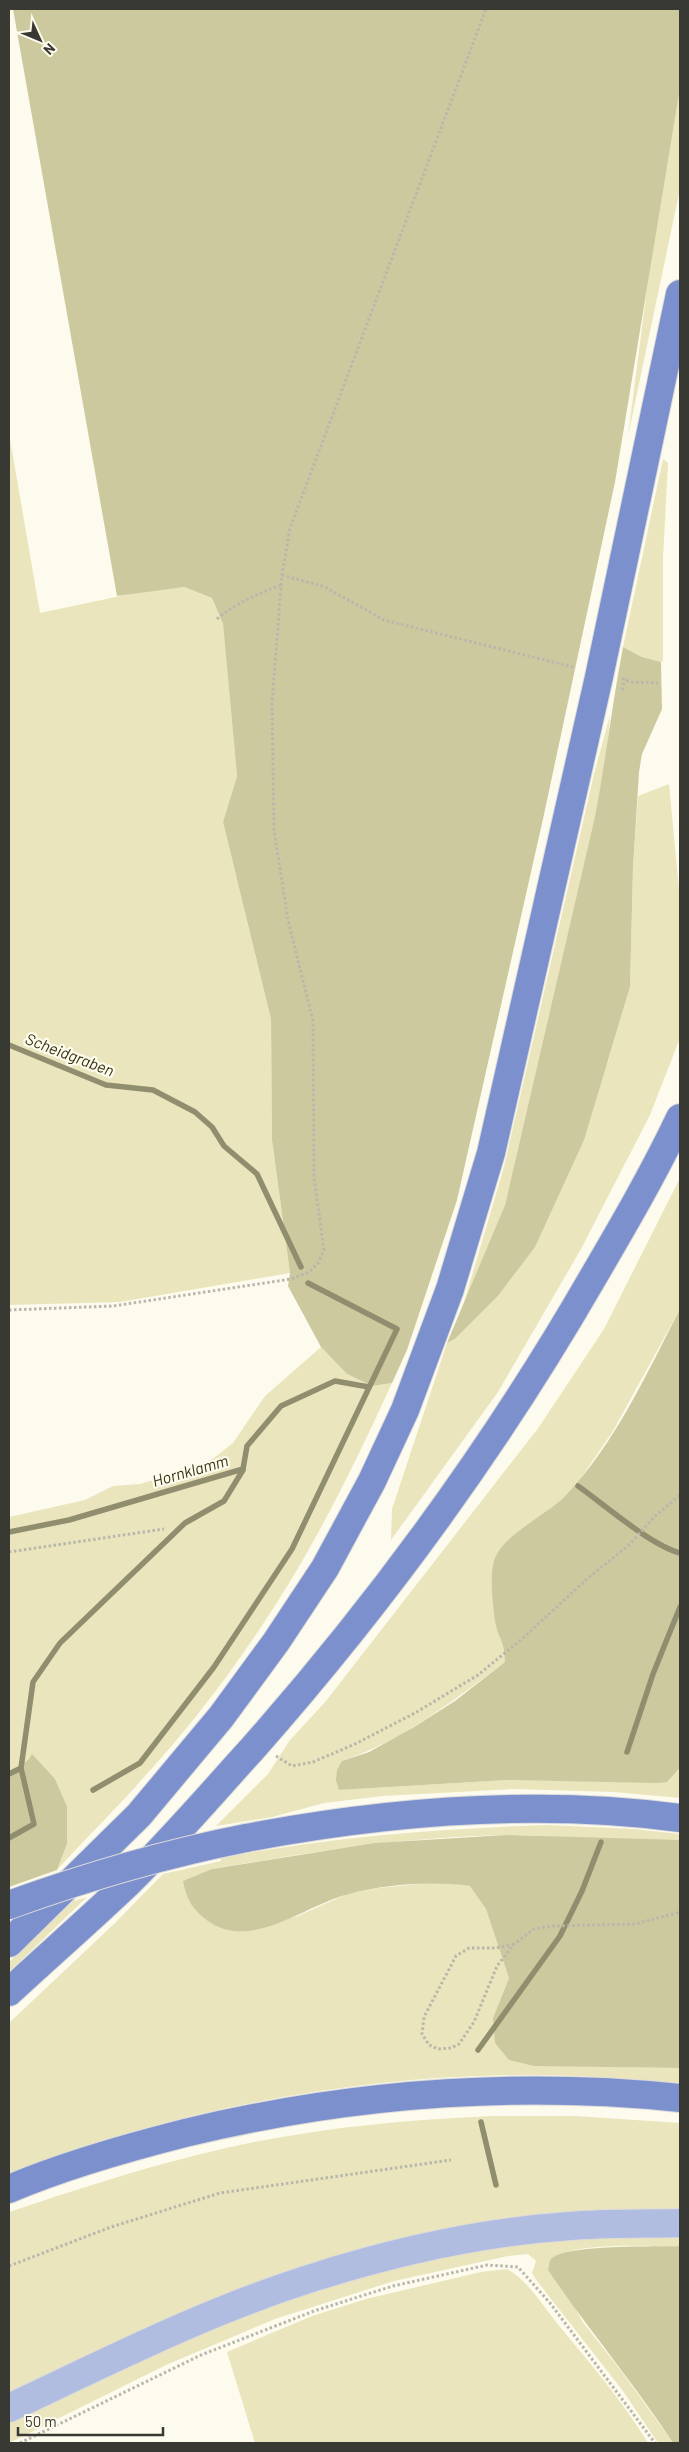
<svg xmlns="http://www.w3.org/2000/svg" width="689" height="2452" viewBox="0 0 689 2452" font-family="Barlow,sans-serif">
<style>
.green{fill:#eae5bc}
.forest{fill:#cdc99e}
.lines{fill:none;stroke-linecap:round;stroke-linejoin:round}
.stream{stroke:#918e6f;stroke-width:5.5}
.primary-casing{stroke:#dbdbda;stroke-width:30}
.motorway-casing{stroke:#dbdbda;stroke-width:30}
.path{stroke:#b9b7ac;stroke-width:3;stroke-dasharray:2.5 2.5;stroke-linecap:butt}
.primary{stroke:#b0bce0;stroke-width:28}
.motorway{stroke:#7b90cc;stroke-width:28}
.motorway-bridge-casing{stroke:#dbdbda;stroke-width:30;stroke-linecap:butt}
.motorway-bridge{stroke:#7b90cc;stroke-width:28}
.labels{text-anchor:middle;dominant-baseline:central;stroke-width:4.5;stroke-linejoin:round;paint-order:stroke}
.water-label{font-size:16px;font-style:italic;fill:#373310;stroke:#fdfbed}
</style>
<rect width="100%" height="100%" fill="#fdfbed"/>
<!-- green -->
<g class="green">
<polygon points="680,88 680,189 628,436 649,273"/>
<polygon points="9,433 40,613 144,591 184,587 212,598 223,624 237,776 223,822 271,1019 272,1140 290,1273 120,1302 9,1305"/>
<polygon points="663,459 668,463 663,558 663,661 661,662 642,657 623,647"/>
<polygon points="610,715 607,753 595,816 505,1205 462,1309 504,1167 594,774"/>
<polygon points="669,784 680,900 680,1038 650,1115 581,1249 498,1392 391,1540 392,1509 447,1343 455,1339 497,1297 608,1061 630,987 633,867 638,796"/>
<path d="M680 1178V1309L613 1431 579 1481 555 1506 520 1531 493 1564 496 1627 505 1645V1662C454 1700 404 1740 342 1761L339 1790 507 1780 667 1782 680 1768V1798L614 1792 513 1789 383 1796 324 1803 272 1817 216 1826 268 1774 290 1740 326 1701 539 1427 604 1329Z"/>
<path d="M321 1347 347 1374 372 1386 392 1383C357 1459 321 1534 276 1604 238 1664 193 1724 145 1776 117 1808 86 1838 57 1870L67 1844V1806L55 1779 29 1759 9 1775V1517L85 1500 113 1486 140 1484 164 1477 189 1470 214 1458 233 1443 265 1396Z"/>
<path d="M548 1825 633 1829 680 1834V1840C623 1844 564 1835 506 1835 404 1837 311 1852 212 1869L245 1931 298 1916 347 1894 379 1888 440 1882 471 1886 486 1909 509 1978 493 2018 615 2067 680 2068V2083C636 2080 592 2076 548 2075 366 2073 179 2107 9 2174V2023L114 1924 163 1874 221 1861V1858C332 1837 435 1829 548 1825Z"/>
<polygon points="87,1897 11,1970 9,1972 9,1962 73,1901"/>
<path d="M494 2116H575L680 2123V2211L524 2219 9 2395V2212C72 2191 136 2170 201 2154 296 2130 396 2120 494 2116Z"/>
<path d="M680 2234V2246C647 2247 578 2241 551 2259L582 2321 622 2372 673 2443H658L623 2391 537 2281 532 2273 536 2261 528 2254 508 2256 394 2281 275 2319 166 2365 9 2443V2420L188 2337 335 2282 431 2259 530 2241Z"/>
<path d="M507 2269C527 2280 542 2304 556 2322 588 2361 622 2400 648 2443H255L227 2352 312 2316 366 2299 481 2272Z"/>
</g>
<!-- forest -->
<g class="forest">
<polygon points="13,9 680,9 680,88 615,482 543,819 457,1200 407,1350 392,1383 372,1386 347,1374 321,1347 288,1286 290,1273 272,1140 271,1019 223,822 237,776 223,624 212,598 184,587 117,596"/>
<path d="M623 647 642 657 661 662 662 709 642 754 639 772 633 867 630 987 584 1140 535 1247 497 1297 455 1339 447 1343 505 1205 595 816C606 760 612 704 623 647Z"/>
<path d="M680 1309V1768L667 1782 656 1783 507 1780 339 1790 336 1780 337 1770 342 1761 369 1752 414 1727 455 1701 505 1662C505 1642 500 1641 496 1626 493 1611 490 1580 493 1565 498 1536 545 1517 565 1496 615 1444 647 1373 680 1309Z"/>
<polygon points="32,1754 55,1779 67,1806 67,1844 57,1870 9,1887 9,1775 29,1759"/>
<path d="M506 1835 680 1840V2068L534 2066 509 2060 495 2043 493 2018 509 1978 486 1909 470 1886C430 1881 388 1884 349 1894 307 1904 251 1952 208 1921 192 1909 187 1900 183 1881L212 1869 375 1843Z"/>
<path d="M680 2246V2443H673C634 2383 588 2329 548 2270 549 2267 549 2261 551 2259 564 2244 658 2247 680 2246Z"/>
</g>
<g class="lines">
<!-- stream -->
<g class="stream">
<polyline points="9,1045 106,1085 153,1090 195,1112 212,1127 224,1146 257,1174 301,1267"/>
<path d="M578 1486C605 1505 650 1545 680 1553"/>
<polyline points="9,1532 69,1520 243,1469 247,1446 281,1406 335,1381 369,1387"/>
<polyline points="627,1752 653,1674 680,1607"/>
<polyline points="9,1774 21,1768 33,1682 60,1643 185,1523 224,1501 243,1470"/>
<polyline points="93,1790 140,1763 214,1667 292,1549 397,1329 308,1283"/>
<polyline points="9,1838 34,1824 21,1768"/>
<polyline points="478,2050 560,1936 582,1891 601,1842"/>
<polyline points="481,2122 496,2185"/>
</g>
<defs>
<path id="primary" d="M9 2408C109 2361 209 2310 315 2277 397 2251 484 2232 570 2226 607 2223 644 2224 680 2223"/>
<g id="motorway">
<path d="M246 1838C388 1811 536 1799 680 1818"/>
<polyline points="9,1943 139,1815 221,1717 276,1642 325,1568 372,1481 405,1410 450,1289 491,1153 599,677 680,294"/>
<path d="M9 1992C48 1956 89 1920 128 1883 172 1840 212 1793 253 1748 381 1603 495 1447 592 1279 623 1226 654 1173 680 1118"/>
<path d="M9 2189C65 2165 126 2148 185 2133 347 2094 514 2081 680 2098"/>
</g>
</defs>
<!-- primary casing -->
<use href="#primary" class="primary-casing"/>
<!-- motorway casing -->
<use href="#motorway" class="motorway-casing"/>
<!-- path -->
<g class="path">
<polyline points="282,575 325,587 384,620 573,667"/>
<path d="M217 619C236 603 258 594 281 585"/>
<polyline points="622,678 630,682 658,683"/>
<polyline points="622,690 625,679"/>
<polyline points="9,1310 113,1306 291,1279 309,1272 318,1263 324,1250 314,1178 313,1021 288,920 274,830 272,704 282,575 290,528 486,9"/>
<polyline points="9,1552 164,1529"/>
<polyline points="276,1756 292,1766 313,1762 353,1745 415,1713 478,1675 523,1638 588,1578 628,1546 655,1516 680,1495"/>
<polyline points="514,1944 496,1948 469,1948 456,1956 424,2017 422,2034 429,2045 438,2049 451,2048 459,2044 474,2022 497,1966 514,1944 534,1929 554,1926 635,1924 680,1912"/>
<polyline points="9,2266 111,2227 220,2193 451,2160"/>
<polyline points="20,2443 201,2355 314,2311 393,2286 487,2265 518,2267 550,2303 655,2443"/>
</g>
<!-- primary -->
<use href="#primary" class="primary"/>
<!-- motorway -->
<use href="#motorway" class="motorway"/>
<defs>
<path id="motorway-bridge" d="M9 1905C86 1877 165 1854 246 1838"/>
</defs>
<!-- motorway-bridge casing -->
<use href="#motorway-bridge" class="motorway-bridge-casing"/>
<!-- motorway-bridge -->
<use href="#motorway-bridge" class="motorway-bridge"/>
</g>
<g class="labels">
<!-- water labels -->
<g class="water-label">
<text transform="translate(70 1054) rotate(21)">Scheidgraben</text>
<text transform="translate(190 1470) rotate(-16)">Hornklamm</text>
</g>
</g>
<!-- border -->
<rect width="689" height="2452" fill="none" stroke="#393933" stroke-width="20"/>
<!-- north arrow -->
<g transform="translate(40 40) rotate(134)" stroke="#fdfbed" stroke-width="4" paint-order="stroke">
<path d="M0-4L9 19L0 12L-9 19Z" fill="#393933"/>
<text y="-8" font-size="14" font-weight="bold" text-anchor="middle" fill="#393933">N</text>
</g>
<!-- scale -->
<path d="M18 2427v8h145v-8" fill="none" stroke="#393933" stroke-width="2.5"/>
<text x="25" y="2427" font-size="15" fill="#393933" stroke="#fdfbed" stroke-width="4" paint-order="stroke">50 m</text>
</svg>
